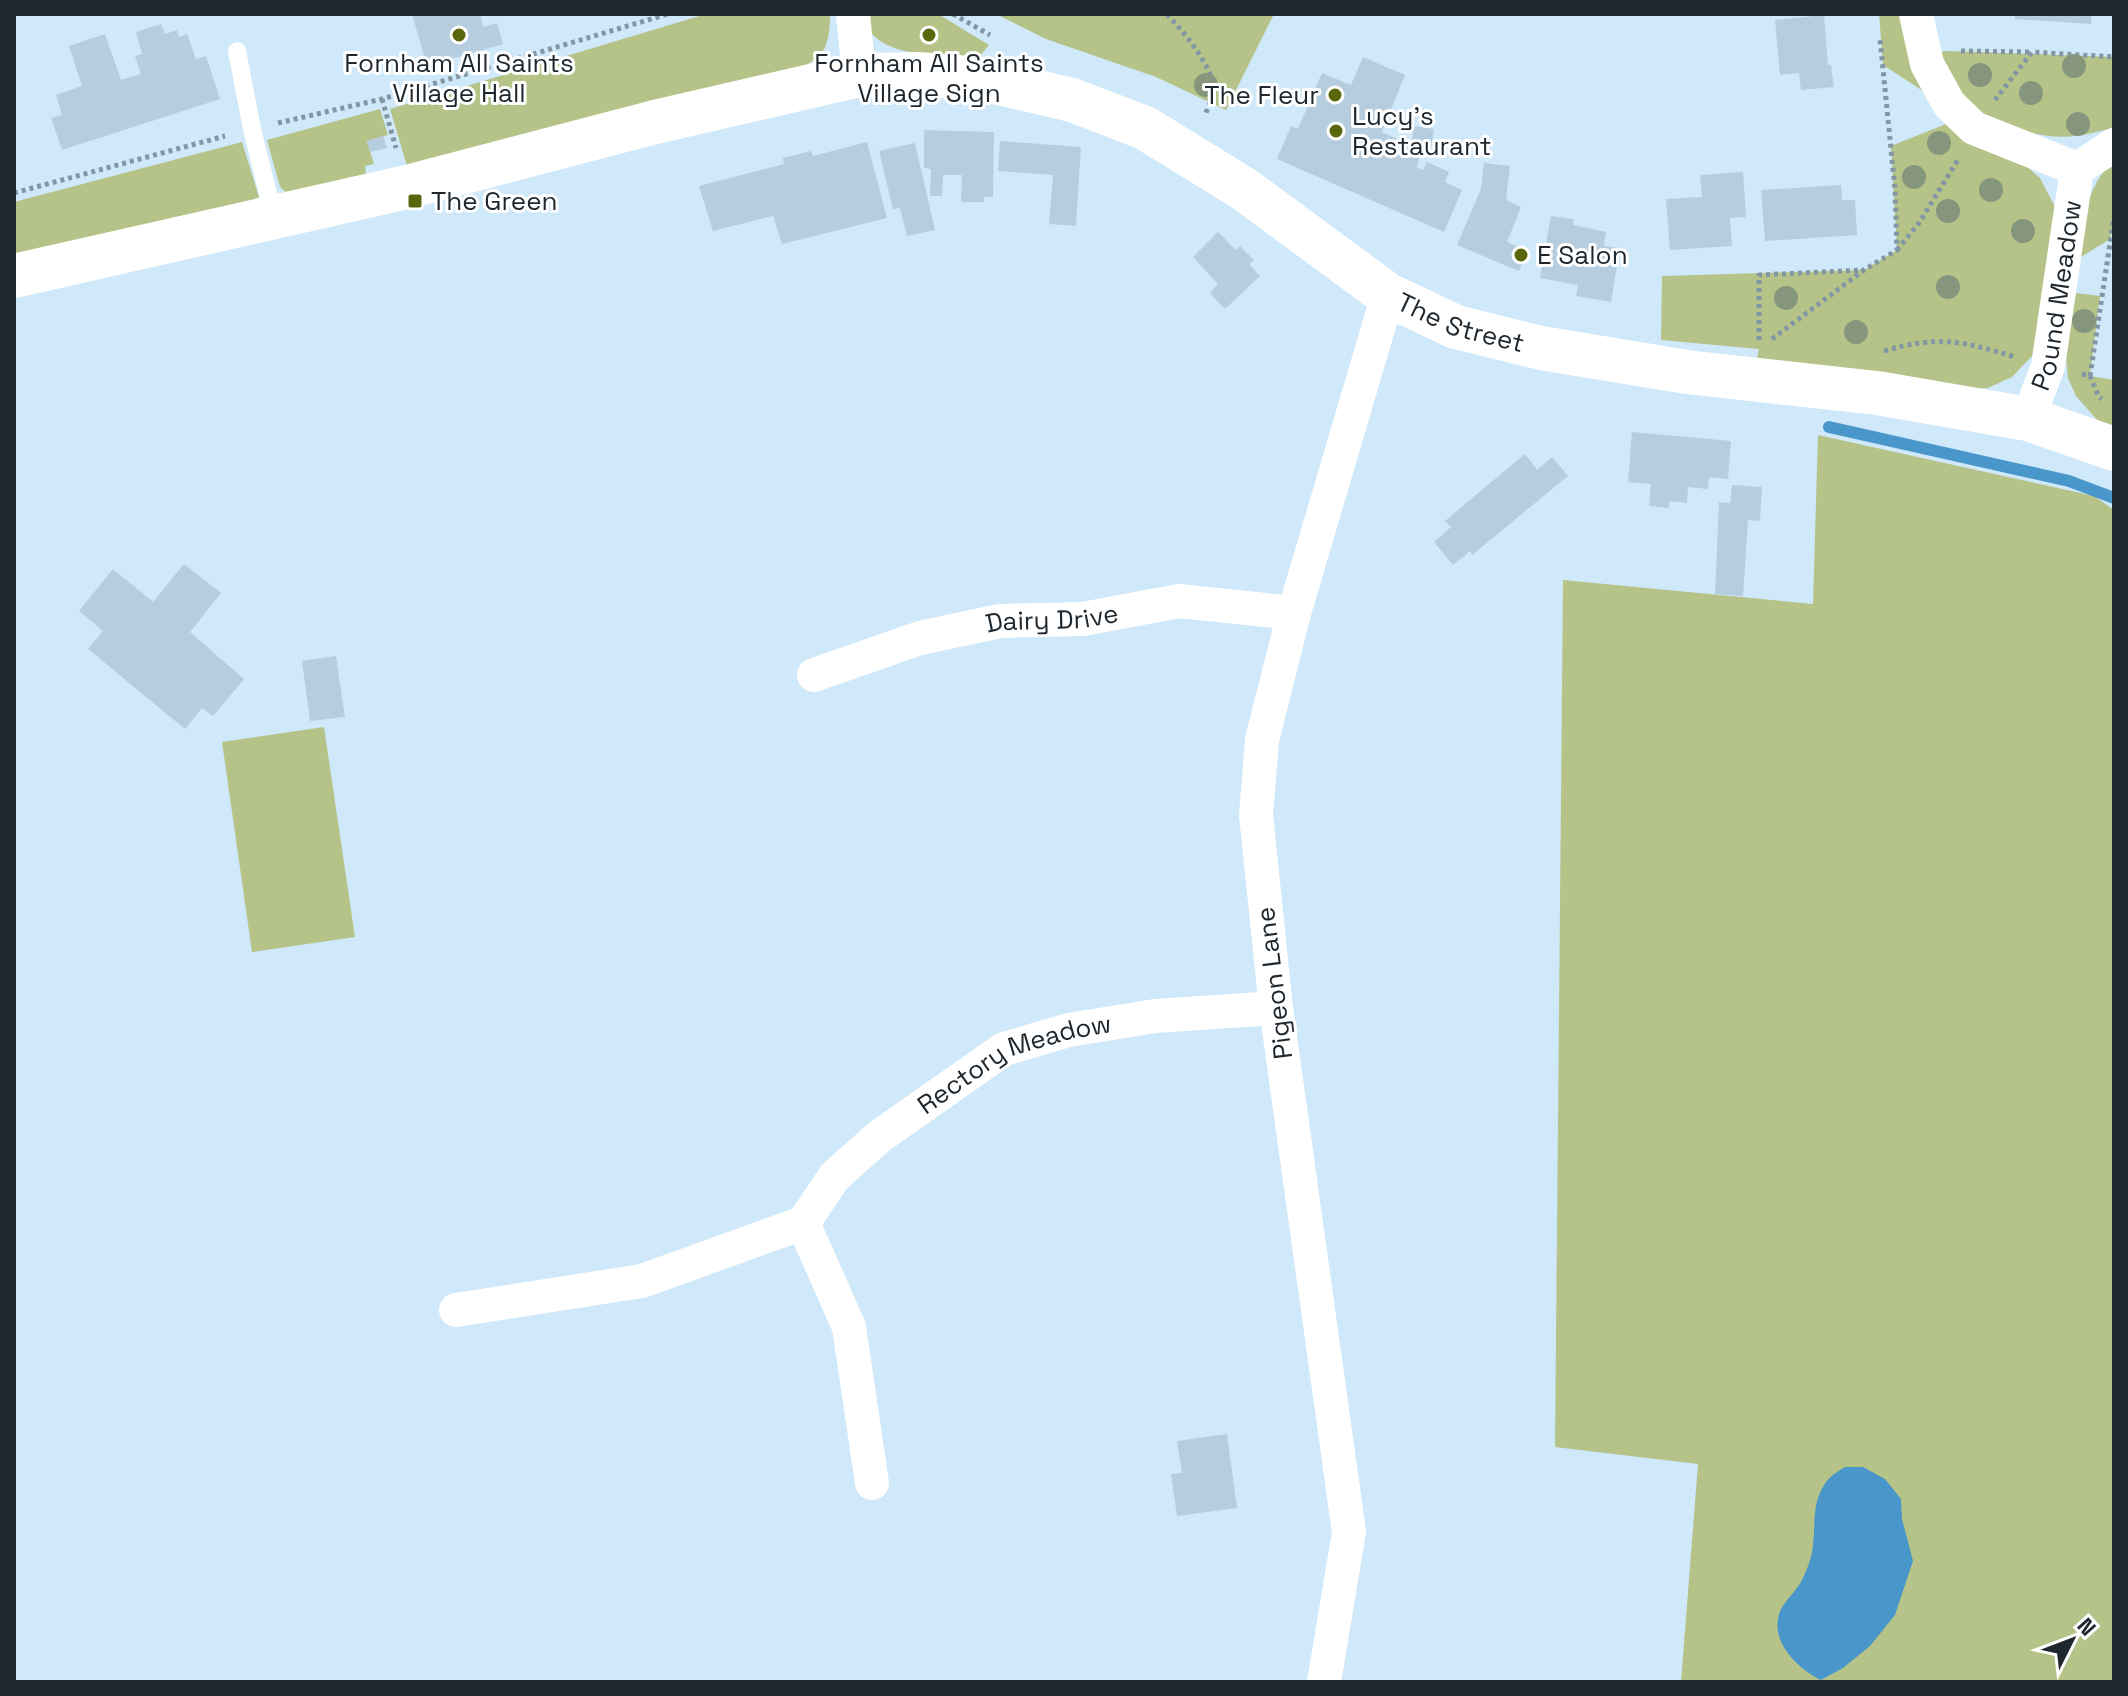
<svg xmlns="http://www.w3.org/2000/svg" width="2128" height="1696" viewBox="0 0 2128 1696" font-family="'Space Grotesk',sans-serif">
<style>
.green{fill:#b6c388}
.water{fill:#4997ca}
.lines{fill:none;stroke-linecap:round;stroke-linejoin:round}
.stream{stroke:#4997ca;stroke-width:12}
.building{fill:#b5cddf}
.path{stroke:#8396a3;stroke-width:5;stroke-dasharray:4 4;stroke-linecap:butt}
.service{stroke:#fff;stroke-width:18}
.minor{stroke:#fff;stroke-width:34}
.secondary{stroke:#fff;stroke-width:44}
.tree{fill:#85967d}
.poi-dot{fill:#59660c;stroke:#fff;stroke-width:3}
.labels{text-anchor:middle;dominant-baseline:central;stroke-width:6;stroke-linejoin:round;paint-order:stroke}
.poi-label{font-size:26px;fill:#1e272e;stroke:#fff;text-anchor:start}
.street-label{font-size:26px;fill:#1e272e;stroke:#fff}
</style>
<rect width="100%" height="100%" fill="#cfe8fa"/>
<!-- green -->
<g class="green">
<path d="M706 14H830C830 49 823 59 791 72L407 166 390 109Z"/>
<path d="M862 14H938L989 45 979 57C949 55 889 59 870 31 867 26 865 20 862 14Z"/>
<polygon points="996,14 1274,14 1226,110 1156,77 1046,39"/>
<polygon points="1879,14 1916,14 1923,91 1883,65"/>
<path d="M1948 51 2114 57V127C2050 148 2025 132 1967 109L1940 52Z"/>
<polygon points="380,109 388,135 367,141 374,164 365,166 366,175 288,194 280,187 267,140"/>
<polygon points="1946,124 2022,162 2040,178 2056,209 2034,354 2012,377 1988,388 1965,389 1753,377 1759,349 1661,340 1662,276 1864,270 1897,250 1891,146"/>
<polygon points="242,142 259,197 254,202 14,263 14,202"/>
<path d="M2114 161V217L2110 239 2078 259C2084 223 2085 186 2114 161Z"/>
<polygon points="2076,293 2100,296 2090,376 2114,380 2114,449 2098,421 2076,396 2068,378 2065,346"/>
<polygon points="1818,435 2094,496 2114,510 2114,1682 1681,1682 1698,1464 1555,1447 1563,580 1813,604"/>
<polygon points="324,727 355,937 252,952 222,742"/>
</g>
<!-- water -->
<path class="water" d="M1845 1467H1863L1885 1479 1901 1499 1902 1519 1913 1561 1895 1615 1870 1646 1843 1668 1821 1680C1800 1670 1773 1645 1778 1619 1780 1604 1794 1594 1801 1582 1804 1576 1808 1567 1810 1560 1817 1539 1811 1512 1820 1493 1826 1479 1832 1475 1845 1467Z"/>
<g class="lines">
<!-- stream -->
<polyline class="stream" points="1829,427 2069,481 2114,498"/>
</g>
<!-- building -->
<g class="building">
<polygon points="412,14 450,14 451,16 480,14 483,27 497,23 503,44 427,66"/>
<polygon points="2015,14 2092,14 2091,24 2015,19"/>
<polygon points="1824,15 1828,65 1831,65 1834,87 1801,90 1799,73 1780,75 1775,20"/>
<polygon points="161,24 165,34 177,30 179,37 187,34 196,59 206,56 220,99 62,150 51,118 62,115 56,95 82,86 69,46 105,34 121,80 141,74 135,56 142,54 136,32"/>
<polygon points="1363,57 1405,75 1382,132 1411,145 1414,126 1434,129 1430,155 1420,154 1417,167 1423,170 1427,162 1449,172 1445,182 1462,190 1444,232 1277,159 1291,126 1298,129 1322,73 1351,85"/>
<polygon points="924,130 994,132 993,197 984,197 984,202 961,202 962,175 943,175 942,196 930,196 931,169 924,168"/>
<polygon points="383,136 387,148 370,152 367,141"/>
<polygon points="1000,141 1081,147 1076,226 1049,224 1053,175 998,171"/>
<polygon points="867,142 887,218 782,244 773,216 713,231 699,186 784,164 783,158 811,151 813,156"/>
<polygon points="915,143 935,230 907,236 900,208 893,209 879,151"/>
<polygon points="1484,163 1510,166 1506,200 1521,207 1507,242 1528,251 1519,271 1457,245 1481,189"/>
<polygon points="1743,172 1746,217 1730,218 1732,246 1670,250 1666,199 1702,197 1700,175"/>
<polygon points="1841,185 1842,200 1855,200 1857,235 1765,241 1761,190"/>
<polygon points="1551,216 1574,219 1573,225 1606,232 1604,246 1620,248 1611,302 1576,296 1578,285 1540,278"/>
<polygon points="1218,232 1236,250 1240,246 1254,260 1249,264 1260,276 1225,309 1210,293 1218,284 1193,257"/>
<polygon points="1632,432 1731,441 1728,479 1709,477 1708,489 1688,487 1687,503 1669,501 1669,508 1649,506 1651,484 1628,482"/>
<polygon points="1525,454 1537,470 1552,457 1568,476 1472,555 1470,551 1453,565 1434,542 1451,527 1445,521"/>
<polygon points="1732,485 1762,487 1760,521 1748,520 1743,596 1715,594 1719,502 1730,503"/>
<polygon points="184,564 221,593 190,632 244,679 213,716 202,708 185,729 88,649 103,631 79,611 113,569 153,602"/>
<polygon points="336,656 345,717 310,721 302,661"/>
<polygon points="1227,1434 1237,1508 1177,1516 1171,1474 1182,1473 1177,1441"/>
</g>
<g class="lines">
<!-- path -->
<g class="path">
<polyline points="953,14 990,35"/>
<path d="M1167 14C1188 37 1205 58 1216 88L1205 115"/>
<polyline points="1961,51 2031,52"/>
<polyline points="382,99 396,148"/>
<polyline points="1995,100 2032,52 2114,57"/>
<polyline points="278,123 382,99 668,14"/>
<polyline points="14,193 225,136"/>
<polyline points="1897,250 1919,223 1959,158"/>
<polyline points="1772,339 1864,270 1897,250 1895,189 1880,39"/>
<polyline points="1759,340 1759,275 1863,270"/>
<path d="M1884 351C1939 335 1962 341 2015 357"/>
<polyline points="2082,374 2090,376 2099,397 2102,399"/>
<polyline points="2090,376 2114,217"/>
</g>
<!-- service -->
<polyline class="service" points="237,51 252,129 274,218"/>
<!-- minor -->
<g class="minor">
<polyline points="853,14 859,75"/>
<polyline points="1916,14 1927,64 1949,104 1974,128 2077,169 2114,145"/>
<path id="s1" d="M2028 419 2048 366 2077 169"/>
<path id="s2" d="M814 675 920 638 1000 621 1083 619 1179 601 1294 613"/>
<polyline points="803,1223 849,1327 872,1483"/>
<path id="s3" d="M456 1310 642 1281 803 1223 835 1176 880 1136 1004 1049 1069 1030 1155 1016 1276 1008"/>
<polyline points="1324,1682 1349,1532 1276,1008 1256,815 1262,740 1294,613 1388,295"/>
</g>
<!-- secondary -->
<path class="secondary" id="s4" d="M14 276 407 187 655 122 859 75 917 74 982 79 1072 100 1145 128 1244 189 1388 295 1456 327 1541 348 1687 372 1877 393 2028 419 2114 449"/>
</g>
<!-- trees -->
<g class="tree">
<circle cx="2074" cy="66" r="12"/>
<circle cx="1980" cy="75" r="12"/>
<circle cx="1206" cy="85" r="12"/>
<circle cx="2031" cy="93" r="12"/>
<circle cx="2078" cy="124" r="12"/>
<circle cx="1939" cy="143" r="12"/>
<circle cx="1914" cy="177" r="12"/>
<circle cx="1991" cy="190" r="12"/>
<circle cx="1948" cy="211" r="12"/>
<circle cx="2023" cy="231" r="12"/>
<circle cx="1948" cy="287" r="12"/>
<circle cx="1786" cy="298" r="12"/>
<circle cx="2084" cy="321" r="12"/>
<circle cx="1856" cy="332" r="12"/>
</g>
<!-- markers -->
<g class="poi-dot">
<circle cx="459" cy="35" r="8"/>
<circle cx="929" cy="35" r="8"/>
<circle cx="1335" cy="95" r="8"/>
<circle cx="1336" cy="131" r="8"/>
<rect x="407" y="193" width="16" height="16" rx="4"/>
<circle cx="1521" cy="255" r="8"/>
</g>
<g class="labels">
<!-- poi labels -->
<g class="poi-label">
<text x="459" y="63" text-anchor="middle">Fornham All Saints<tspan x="459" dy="30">Village Hall</tspan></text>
<text x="929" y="63" text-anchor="middle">Fornham All Saints<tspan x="929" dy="30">Village Sign</tspan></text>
<text x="1319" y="95" text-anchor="end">The Fleur</text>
<text x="1352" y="116">Lucy's<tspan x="1352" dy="30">Restaurant</tspan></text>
<text x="431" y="201">The Green</text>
<text x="1537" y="255">E Salon</text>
</g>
<!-- street labels -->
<g class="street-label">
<text stroke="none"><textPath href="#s1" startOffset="128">Pound Meadow</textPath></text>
<text stroke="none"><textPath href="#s4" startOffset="1536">The Street</textPath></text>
<text stroke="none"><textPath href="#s2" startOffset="246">Dairy Drive</textPath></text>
<text transform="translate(1274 983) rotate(-97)">Pigeon Lane</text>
<text stroke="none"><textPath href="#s3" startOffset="632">Rectory Meadow</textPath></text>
</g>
</g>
<!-- border -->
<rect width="2128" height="1696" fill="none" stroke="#1e272e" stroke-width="32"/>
<!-- north arrow -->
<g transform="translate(2072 1640) rotate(48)" stroke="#ffffff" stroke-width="6" paint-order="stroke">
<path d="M0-6L14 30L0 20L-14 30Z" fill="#1e272e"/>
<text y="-12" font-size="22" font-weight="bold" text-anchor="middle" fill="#1e272e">N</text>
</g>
</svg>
